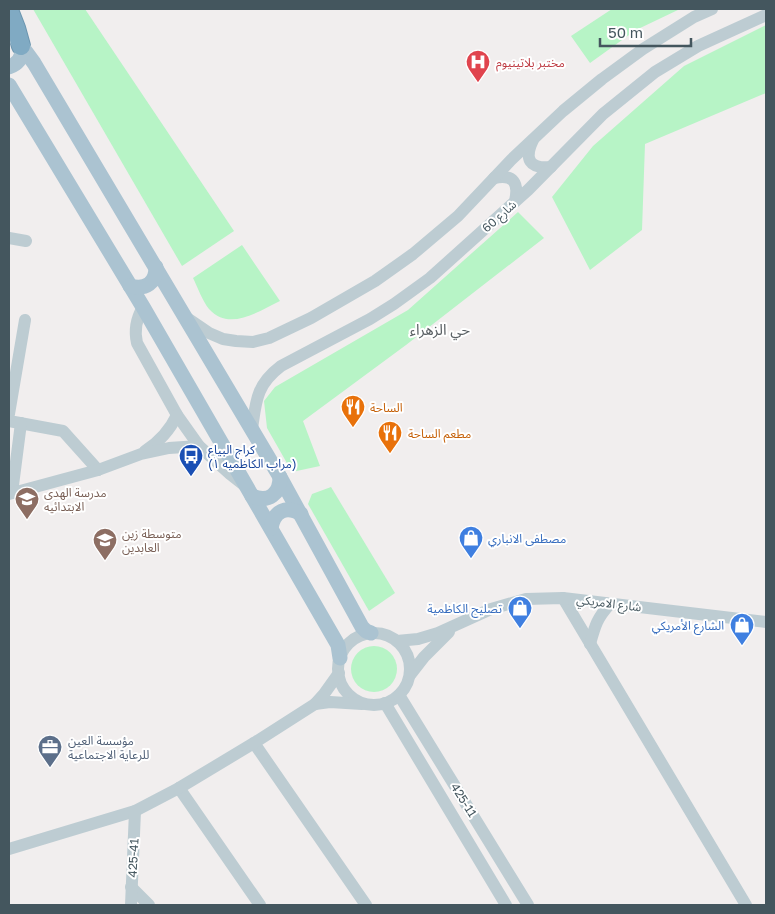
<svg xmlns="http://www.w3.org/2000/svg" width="775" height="914" viewBox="0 0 775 914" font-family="'Golos Text','Noto Sans Arabic',sans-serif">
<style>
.green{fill:#b7f4c6}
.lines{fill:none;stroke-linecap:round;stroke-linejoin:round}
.highway-casing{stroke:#6b95af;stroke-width:20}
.minor{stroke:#bdccd2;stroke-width:12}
.major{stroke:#abc3d1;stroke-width:15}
.highway{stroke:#80aac3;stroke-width:18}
.labels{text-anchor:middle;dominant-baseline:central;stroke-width:4;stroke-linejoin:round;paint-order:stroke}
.health-label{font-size:12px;fill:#be3a42;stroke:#fff;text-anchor:start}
.street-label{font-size:12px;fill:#44565e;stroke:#fff}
.food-label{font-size:12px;fill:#c56008;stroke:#fff;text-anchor:start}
.transit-label{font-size:12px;fill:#164399;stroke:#fff;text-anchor:start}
.education-label{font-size:12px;fill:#785e54;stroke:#fff;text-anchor:start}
.shop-label{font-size:12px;fill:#366cbe;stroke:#fff;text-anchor:end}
.service-label{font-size:12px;fill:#4e5e75;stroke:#fff;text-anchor:start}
.quarter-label{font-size:15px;fill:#5a6064;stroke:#fff}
</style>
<rect width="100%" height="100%" fill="#f1eeee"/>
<!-- green -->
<g class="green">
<polygon points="33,9 85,9 234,231 182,266"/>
<polygon points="612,9 680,9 636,30 590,63 571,36"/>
<polygon points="766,25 766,93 645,144 642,230 590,270 552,197 593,146 684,66"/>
<polygon points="518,212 544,238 406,345 303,421 320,466 292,472 267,428 264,401 275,387 408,310"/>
<path d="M242 245 280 301C259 311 229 332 209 309 203 302 197 286 193 278Z"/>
<polygon points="331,487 395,593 369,611 308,504 312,494"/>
<circle cx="374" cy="669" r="23"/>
</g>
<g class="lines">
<defs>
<polyline id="highway" points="9,10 16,28 21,46"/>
</defs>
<!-- highway casing -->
<use href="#highway" class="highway-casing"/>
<!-- minor -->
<g class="minor">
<path d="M533 140C524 159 529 169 551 167"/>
<path d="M494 178C514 174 519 183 515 201"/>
<polyline points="9,238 26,241"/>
<path d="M143 307C136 319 134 330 137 343L177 415 199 446 230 474 244 485"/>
<polyline points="187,318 209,333 223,339 236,341 253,342 269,338 311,318 375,281 413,254 458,216 511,160 563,111 602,79 643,49 694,17 712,9"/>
<polyline points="9,414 25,320"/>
<polyline points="9,421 63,431 98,470"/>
<path d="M252 429C256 401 256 385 281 366L370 319 394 304 430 278 528 190 603 114 655 72 698 46 766 15"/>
<path d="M145 451C159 442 170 430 177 415"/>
<polyline points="12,493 21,423"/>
<polyline points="9,494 98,470 141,454 169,448 199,446"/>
<polyline points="563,598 746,905"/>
<circle cx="374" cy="669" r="36"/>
<polyline points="397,641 418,639 438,633 491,609 526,599 563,598 766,622"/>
<path d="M590 644C595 626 597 618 610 604"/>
<polyline points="410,675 424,657 449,632"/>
<polyline points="399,695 528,905"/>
<polyline points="385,703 506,905"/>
<polyline points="315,704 330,702 362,704"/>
<polyline points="254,743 366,905"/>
<polyline points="179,788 260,905"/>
<polyline points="9,849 135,811 179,788 254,743 315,704 324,694 339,673"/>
<polyline points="131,887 149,905"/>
<polyline points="131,905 135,811"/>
</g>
<!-- major -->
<g class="major">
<polyline points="15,37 34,63 280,477 362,627 366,631 371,633"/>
<path d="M9 67C18 64 22 58 23 49"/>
<polyline points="9,85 143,307 338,645 340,658"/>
<path d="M130 286C146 290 156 283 156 267"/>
<path d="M252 496C269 503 280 494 280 477"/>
<path d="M271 528C274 511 286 505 301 514"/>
</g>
<!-- highway -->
<use href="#highway" class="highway"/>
</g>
<!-- icons -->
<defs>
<symbol id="hospital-pin" viewBox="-11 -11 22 30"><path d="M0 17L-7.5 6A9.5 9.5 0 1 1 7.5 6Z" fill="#e0444e" stroke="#fff"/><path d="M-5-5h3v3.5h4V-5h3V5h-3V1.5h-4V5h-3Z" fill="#fff"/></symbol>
<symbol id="restaurant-pin" viewBox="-11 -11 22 30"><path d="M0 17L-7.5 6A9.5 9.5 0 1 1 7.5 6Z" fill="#e8710a" stroke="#fff"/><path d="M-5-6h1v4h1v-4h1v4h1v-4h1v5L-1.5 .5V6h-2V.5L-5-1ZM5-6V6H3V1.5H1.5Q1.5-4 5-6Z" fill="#fff"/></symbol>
<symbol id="bus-pin" viewBox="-11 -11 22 30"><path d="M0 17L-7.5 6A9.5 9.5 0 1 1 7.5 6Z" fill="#1a4fb4" stroke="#fff"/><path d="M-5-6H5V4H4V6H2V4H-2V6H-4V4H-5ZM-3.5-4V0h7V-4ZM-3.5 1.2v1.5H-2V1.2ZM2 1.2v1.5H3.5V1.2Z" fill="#fff"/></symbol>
<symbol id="school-pin" viewBox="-11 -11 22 30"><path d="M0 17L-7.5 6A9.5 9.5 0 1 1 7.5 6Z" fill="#8d6e63" stroke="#fff"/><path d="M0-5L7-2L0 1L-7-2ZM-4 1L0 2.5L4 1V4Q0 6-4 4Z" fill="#fff"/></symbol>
<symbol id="shop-pin" viewBox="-11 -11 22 30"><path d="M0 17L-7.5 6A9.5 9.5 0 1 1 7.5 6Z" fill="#3f7fe0" stroke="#fff"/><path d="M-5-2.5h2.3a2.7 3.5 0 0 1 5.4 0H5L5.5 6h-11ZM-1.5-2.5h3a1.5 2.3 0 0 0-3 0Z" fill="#fff"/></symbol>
<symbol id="office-pin" viewBox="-11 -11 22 30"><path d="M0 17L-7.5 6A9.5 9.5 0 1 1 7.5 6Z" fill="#5c6f8a" stroke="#fff"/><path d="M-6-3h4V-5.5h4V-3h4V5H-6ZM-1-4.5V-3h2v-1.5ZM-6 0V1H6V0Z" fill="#fff"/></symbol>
</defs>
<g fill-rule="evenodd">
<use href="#hospital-pin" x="464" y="48" width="28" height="38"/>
<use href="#restaurant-pin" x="339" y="393" width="28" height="38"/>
<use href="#restaurant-pin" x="376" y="419" width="28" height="38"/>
<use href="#bus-pin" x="177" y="442" width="28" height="38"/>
<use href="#school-pin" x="13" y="485" width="28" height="38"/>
<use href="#shop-pin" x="457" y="524" width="28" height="38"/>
<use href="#school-pin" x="91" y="526" width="28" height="38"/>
<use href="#shop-pin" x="506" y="594" width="28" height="38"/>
<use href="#shop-pin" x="728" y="611" width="28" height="38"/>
<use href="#office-pin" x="36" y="733" width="28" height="38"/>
</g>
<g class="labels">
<!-- health labels -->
<g class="health-label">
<text x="496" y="62">مختبر بلاتينيوم</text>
</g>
<!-- street labels -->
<g class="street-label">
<text transform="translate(499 216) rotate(-42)">شارع 60</text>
<text transform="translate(609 603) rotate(7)">شارع الامريكي</text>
<text transform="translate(464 800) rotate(58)">425-11</text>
<text transform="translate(133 858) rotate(-87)">425-41</text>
</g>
<!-- food labels -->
<g class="food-label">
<text x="370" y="407">الساحة</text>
<text x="408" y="433">مطعم الساحة</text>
</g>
<!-- transit labels -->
<g class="transit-label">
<text x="208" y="449">كراج البياع<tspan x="208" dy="14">(مراب الكاظميه ١)</tspan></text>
</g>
<!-- education labels -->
<g class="education-label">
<text x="44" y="492">مدرسة الهدى<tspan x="44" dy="14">الابتدائيه</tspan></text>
<text x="122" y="533">متوسطة زين<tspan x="122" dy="14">العابدين</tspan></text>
</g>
<!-- shop labels -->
<g class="shop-label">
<text x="488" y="538" text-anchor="start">مصطفى الانباري</text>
<text x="502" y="608">تصليح الكاظمية</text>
<text x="724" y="625">الشارع الأمريكي</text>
</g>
<!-- service labels -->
<g class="service-label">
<text x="68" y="740">مؤسسة العين<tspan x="68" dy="14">للرعاية الاجتماعية</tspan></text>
</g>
<!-- quarter labels -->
<g class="quarter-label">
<text x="440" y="329">حي الزهراء</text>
</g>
</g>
<!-- border -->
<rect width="775" height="914" fill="none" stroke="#44565e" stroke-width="20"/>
<!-- scale -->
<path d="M600 38v8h91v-8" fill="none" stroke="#44565e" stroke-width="2.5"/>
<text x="608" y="38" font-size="15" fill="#44565e" stroke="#ffffff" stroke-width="4" paint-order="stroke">50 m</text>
</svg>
